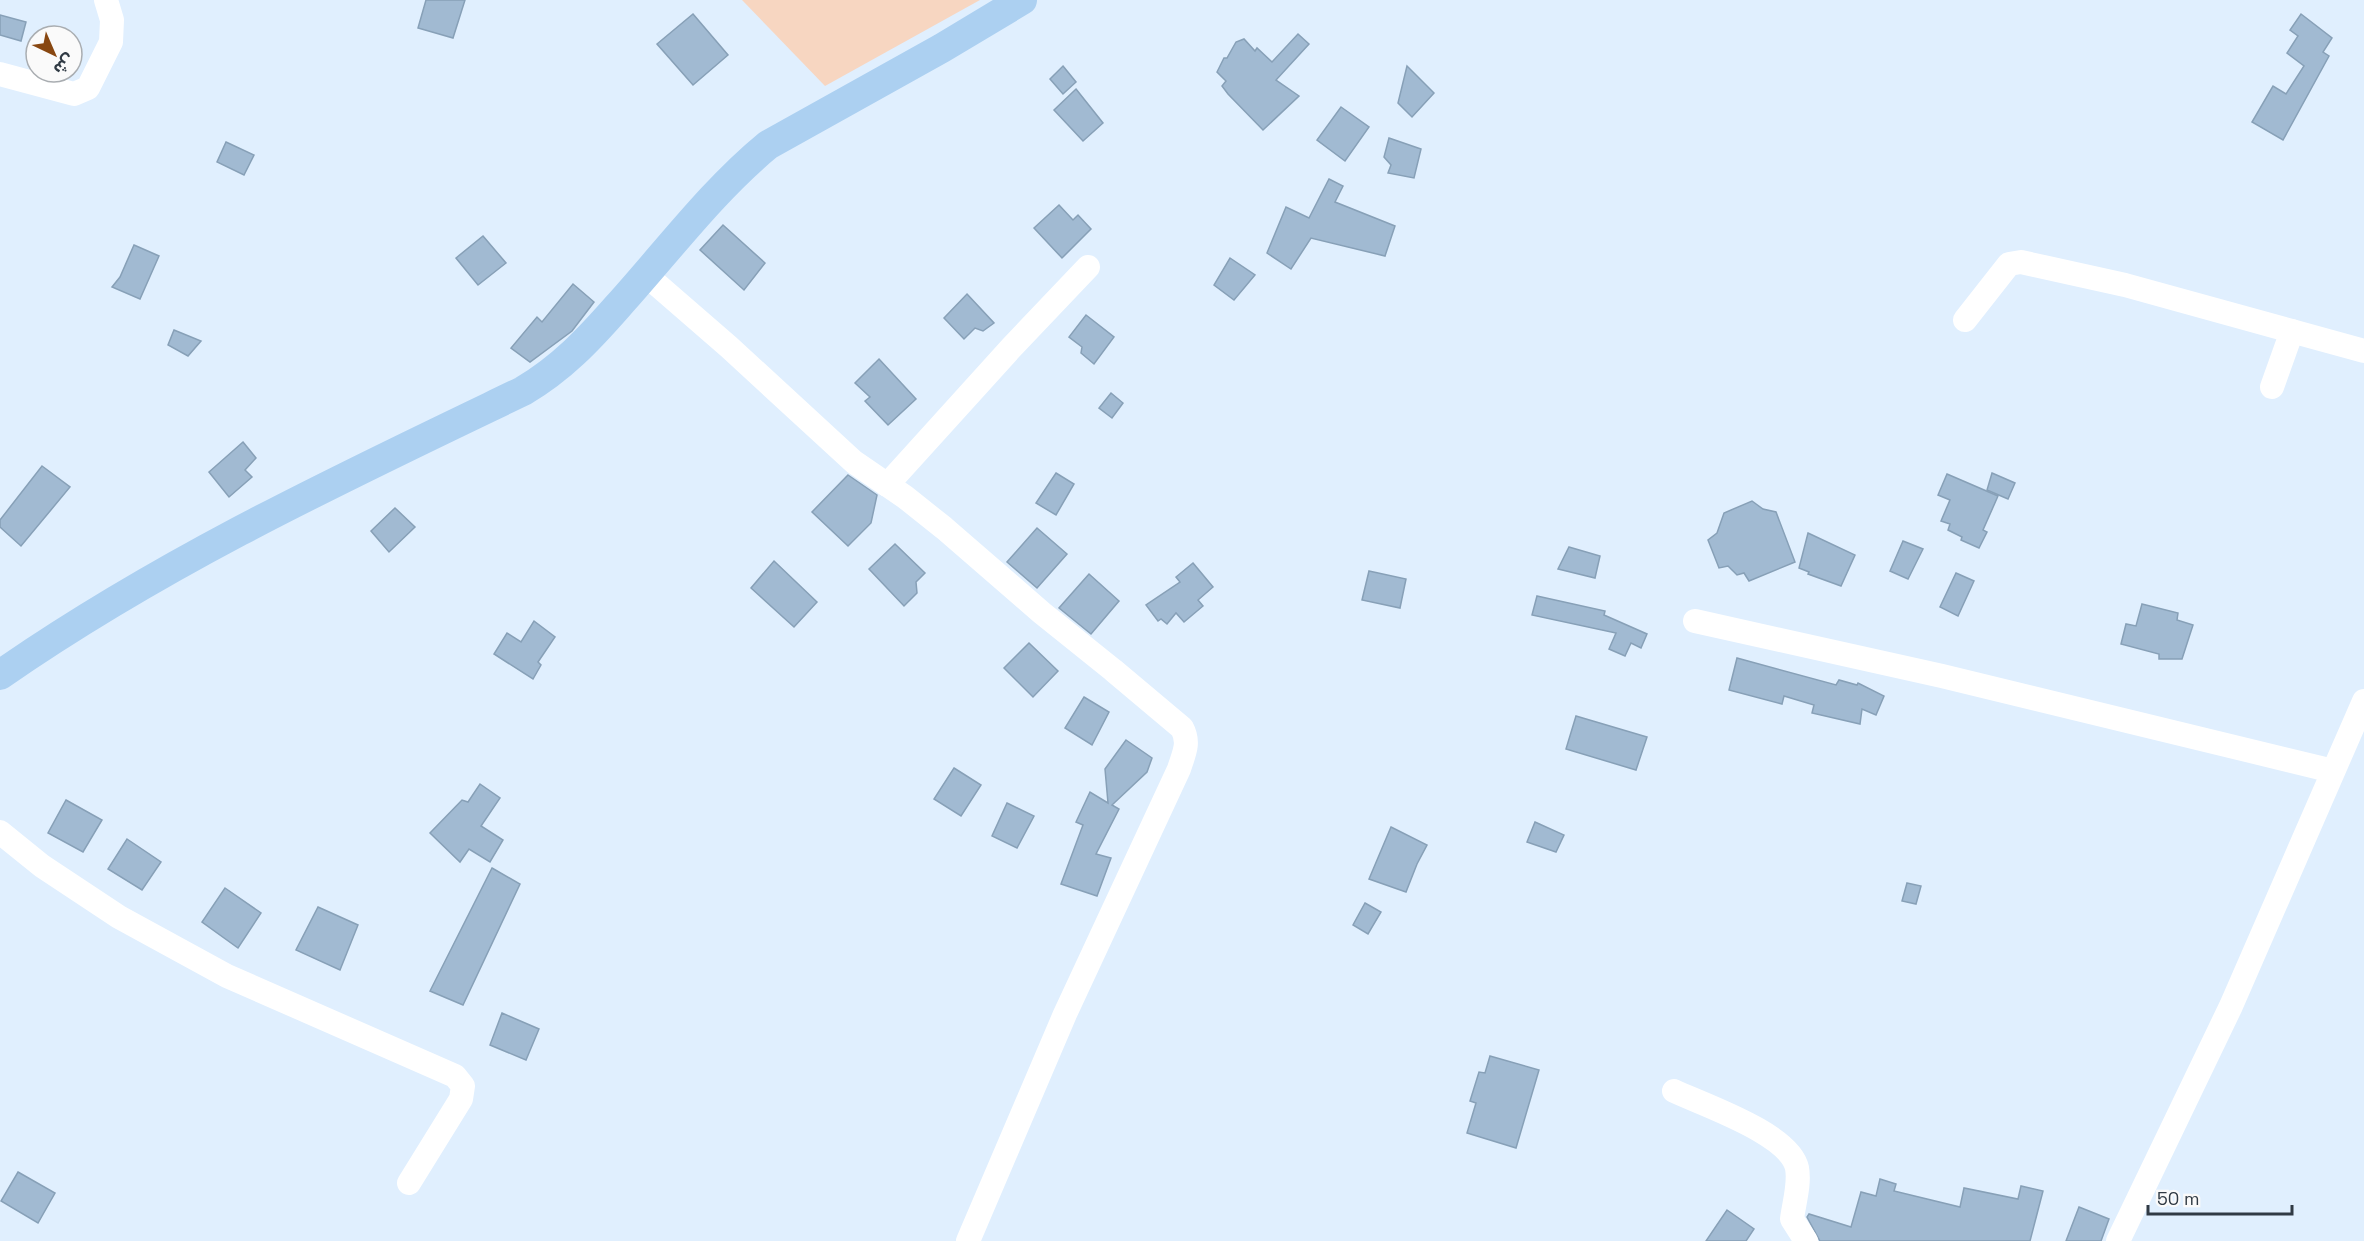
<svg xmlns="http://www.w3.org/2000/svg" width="2364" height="1241" viewBox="0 0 2364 1241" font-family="'Space Grotesk','Noto Sans Arabic',sans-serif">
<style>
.green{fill:#f7d6c1}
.building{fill:#a1bad2;stroke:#87a0b7;stroke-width:1.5}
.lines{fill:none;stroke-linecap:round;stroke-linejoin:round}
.minor{stroke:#fff;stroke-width:24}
.major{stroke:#acd0f1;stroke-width:30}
</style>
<rect width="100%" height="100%" fill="#e0effe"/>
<!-- green -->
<path class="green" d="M 742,0 L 980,0 L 825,86 Z"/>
<!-- building -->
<g class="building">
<path d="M 426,0 L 465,0 L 453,38 L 418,28 Z"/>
<path d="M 693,14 L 728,55 L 693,85 L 657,44 Z"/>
<path d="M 2301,14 L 2332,38 L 2323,52 L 2329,56 L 2283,140 L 2252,122 L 2273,86 L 2286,94 L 2304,66 L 2287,53 L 2298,36 L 2290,30 Z"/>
<path d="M 0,15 L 26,22 L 21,41 L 0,35 Z"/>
<path d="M 1298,34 L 1309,44 L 1276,80 L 1299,96 L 1263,130 L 1228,94 L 1222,86 L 1226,81 L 1217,72 L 1224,58 L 1227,58 L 1236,42 L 1244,39 L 1255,51 L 1257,48 L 1272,62 Z"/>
<path d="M 1063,66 L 1076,82 L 1063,94 L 1050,79 Z"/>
<path d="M 1407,66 L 1434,93 L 1412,117 L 1398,103 Z"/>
<path d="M 1076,89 L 1103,123 L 1083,141 L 1054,110 Z"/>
<path d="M 1341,107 L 1369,127 L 1345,161 L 1317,140 Z"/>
<path d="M 1389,138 L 1421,149 L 1414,178 L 1388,173 L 1391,165 L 1384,157 Z"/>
<path d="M 226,142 L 254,155 L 244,175 L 217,162 Z"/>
<path d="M 1329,179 L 1343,186 L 1335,202 L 1395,226 L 1385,256 L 1311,238 L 1291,269 L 1267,253 L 1286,207 L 1309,218 Z"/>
<path d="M 1059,205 L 1073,220 L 1078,215 L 1091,229 L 1062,258 L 1034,228 Z"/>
<path d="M 723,225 L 765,263 L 744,290 L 700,250 Z"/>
<path d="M 483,236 L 506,263 L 478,285 L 456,258 Z"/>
<path d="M 134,245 L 159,256 L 140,299 L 112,287 L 120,277 Z"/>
<path d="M 1230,258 L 1255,275 L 1234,300 L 1214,285 Z"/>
<path d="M 573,284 L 594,302 L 572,331 L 530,362 L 511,348 L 537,317 L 542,322 Z"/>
<path d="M 967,294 L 994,323 L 983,331 L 975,328 L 964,339 L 944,318 Z"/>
<path d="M 1086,315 L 1114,337 L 1094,364 L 1081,353 L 1082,347 L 1069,337 Z"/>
<path d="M 174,330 L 201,341 L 188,356 L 168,345 Z"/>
<path d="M 879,359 L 916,399 L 888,425 L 865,401 L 870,397 L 855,383 Z"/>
<path d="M 1111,393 L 1123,403 L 1112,418 L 1099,408 Z"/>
<path d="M 243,442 L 256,458 L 245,470 L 252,477 L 229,497 L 209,472 Z"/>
<path d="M 42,466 L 70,487 L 21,546 L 0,527 L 0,520 Z"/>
<path d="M 1056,473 L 1074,484 L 1056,515 L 1036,503 Z"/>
<path d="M 1992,473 L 2015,483 L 2008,499 L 1987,490 Z"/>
<path d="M 1947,474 L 1998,496 L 1983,530 L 1987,532 L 1979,548 L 1961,540 L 1962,537 L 1948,530 L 1950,524 L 1941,521 L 1950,500 L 1938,495 Z"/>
<path d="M 848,475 L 877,495 L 871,523 L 848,546 L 812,512 Z"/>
<path d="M 1752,501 L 1763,509 L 1776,512 L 1795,562 L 1749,581 L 1744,573 L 1737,575 L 1728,566 L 1719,568 L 1708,540 L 1717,533 L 1724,513 Z"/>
<path d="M 395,508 L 415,527 L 389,552 L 371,531 Z"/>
<path d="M 1037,528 L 1067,554 L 1037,588 L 1007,562 Z"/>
<path d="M 1808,533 L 1855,555 L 1841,586 L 1808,574 L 1809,572 L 1799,568 Z"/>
<path d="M 1903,541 L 1923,549 L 1908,579 L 1890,571 Z"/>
<path d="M 895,544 L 925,573 L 916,582 L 917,593 L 904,606 L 869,569 Z"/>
<path d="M 1569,547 L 1600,556 L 1595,578 L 1558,569 Z"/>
<path d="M 774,561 L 817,602 L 794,627 L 751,588 Z"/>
<path d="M 1193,563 L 1213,587 L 1198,600 L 1203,606 L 1184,622 L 1176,613 L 1167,624 L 1161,619 L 1158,621 L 1146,605 L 1180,582 L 1176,577 Z"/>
<path d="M 1369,571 L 1406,579 L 1400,608 L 1362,600 Z"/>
<path d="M 1956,573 L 1974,581 L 1958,616 L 1940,607 Z"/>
<path d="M 1089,574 L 1119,601 L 1091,634 L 1059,608 Z"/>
<path d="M 1537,596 L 1605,611 L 1604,615 L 1647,634 L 1641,648 L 1631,643 L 1625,656 L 1609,649 L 1616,633 L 1532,615 Z"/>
<path d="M 2142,604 L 2178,613 L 2177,620 L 2193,625 L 2182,659 L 2159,659 L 2159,654 L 2121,644 L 2126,624 L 2136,626 Z"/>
<path d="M 534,621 L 555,637 L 538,662 L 541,665 L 533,679 L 494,654 L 507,633 L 521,642 Z"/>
<path d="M 1029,643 L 1058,671 L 1033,697 L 1004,668 Z"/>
<path d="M 1737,658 L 1836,685 L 1839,680 L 1857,685 L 1858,683 L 1884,696 L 1876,715 L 1862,709 L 1860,724 L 1812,713 L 1814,705 L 1784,696 L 1782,704 L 1729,690 Z"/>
<path d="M 1084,697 L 1109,712 L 1092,745 L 1065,728 Z"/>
<path d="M 1576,716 L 1647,737 L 1636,770 L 1566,749 Z"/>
<path d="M 1126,740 L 1152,758 L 1147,772 L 1112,805 L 1119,809 L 1096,854 L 1111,858 L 1097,896 L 1061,884 L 1083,825 L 1076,822 L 1090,792 L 1108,803 L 1105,769 Z"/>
<path d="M 954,768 L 981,785 L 961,816 L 934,799 Z"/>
<path d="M 480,784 L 500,798 L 481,826 L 503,840 L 490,862 L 469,849 L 460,862 L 430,833 L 462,800 L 468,802 Z"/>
<path d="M 66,800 L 102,820 L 83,852 L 48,833 Z"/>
<path d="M 1007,803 L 1034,816 L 1017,848 L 992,836 Z"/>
<path d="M 1535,822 L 1564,835 L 1556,852 L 1527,842 Z"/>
<path d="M 1391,827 L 1427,845 L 1417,864 L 1406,892 L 1369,879 Z"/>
<path d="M 127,839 L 161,862 L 142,890 L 108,869 Z"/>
<path d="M 492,868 L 520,884 L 463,1005 L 430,991 Z"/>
<path d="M 1907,883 L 1921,886 L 1916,904 L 1902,901 Z"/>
<path d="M 225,888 L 261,913 L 238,948 L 202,922 Z"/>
<path d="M 1365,903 L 1381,912 L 1368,934 L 1353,925 Z"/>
<path d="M 318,907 L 358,925 L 340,970 L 296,950 Z"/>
<path d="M 502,1013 L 539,1029 L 526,1060 L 490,1045 Z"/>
<path d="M 1490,1056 L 1539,1070 L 1516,1148 L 1467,1133 L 1476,1103 L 1470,1101 L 1479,1072 L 1485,1073 Z"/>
<path d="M 18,1172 L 55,1193 L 38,1223 L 1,1201 Z"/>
<path d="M 1880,1179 L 1896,1184 L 1894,1191 L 1960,1207 L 1964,1188 L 2018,1199 L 2021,1186 L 2043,1191 L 2030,1241 L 1820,1241 L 1807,1217 L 1809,1214 L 1851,1227 L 1861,1192 L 1876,1196 Z"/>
<path d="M 2079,1207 L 2109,1219 L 2101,1241 L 2066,1241 Z"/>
<path d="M 1727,1210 L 1754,1229 L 1746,1241 L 1706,1241 Z"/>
</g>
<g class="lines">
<!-- minor -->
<g class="minor">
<path d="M 0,74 L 74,94 L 88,88 L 111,42 L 112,20 L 106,0"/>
<path d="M 646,275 L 729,347 L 854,462 L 905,497 L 944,528 L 1042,613 L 1113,670 L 1182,728 C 1190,743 1184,753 1179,769 L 1065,1014 L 968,1241"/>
<path d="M 1965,320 L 2009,264 L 2021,262 L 2125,285 L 2364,351"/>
<path d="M 2272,387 L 2292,331"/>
<path d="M 887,485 L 1011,348 L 1088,267"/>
<path d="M 1695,621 L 1942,676 L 2333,771"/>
<path d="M 0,832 L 42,866 L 119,917 L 227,976 L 455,1076 L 463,1086 L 461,1099 L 409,1183"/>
<path d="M 1674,1091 C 1704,1105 1790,1134 1797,1168 C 1800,1184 1794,1203 1792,1219 L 1806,1241"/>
<path d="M 2118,1241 L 2231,1006 L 2364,701"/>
</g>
<!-- major -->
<path class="major" d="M 0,675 C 164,561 344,477 523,391 C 562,368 589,339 618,306 C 666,253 713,190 768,145 L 942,48 L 1022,0"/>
</g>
<!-- north arrow -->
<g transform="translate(54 54) rotate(136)"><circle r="28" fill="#fafafa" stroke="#a9adb1" stroke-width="1.5"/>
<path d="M0-4.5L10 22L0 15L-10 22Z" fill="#884711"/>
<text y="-9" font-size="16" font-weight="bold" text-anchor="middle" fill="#303a44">ش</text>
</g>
<!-- scale -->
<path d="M2148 1205v9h144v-9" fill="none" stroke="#303a44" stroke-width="3"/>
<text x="2157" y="1205" font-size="18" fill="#303a44" stroke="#fafafa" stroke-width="4.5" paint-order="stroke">50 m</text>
</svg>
